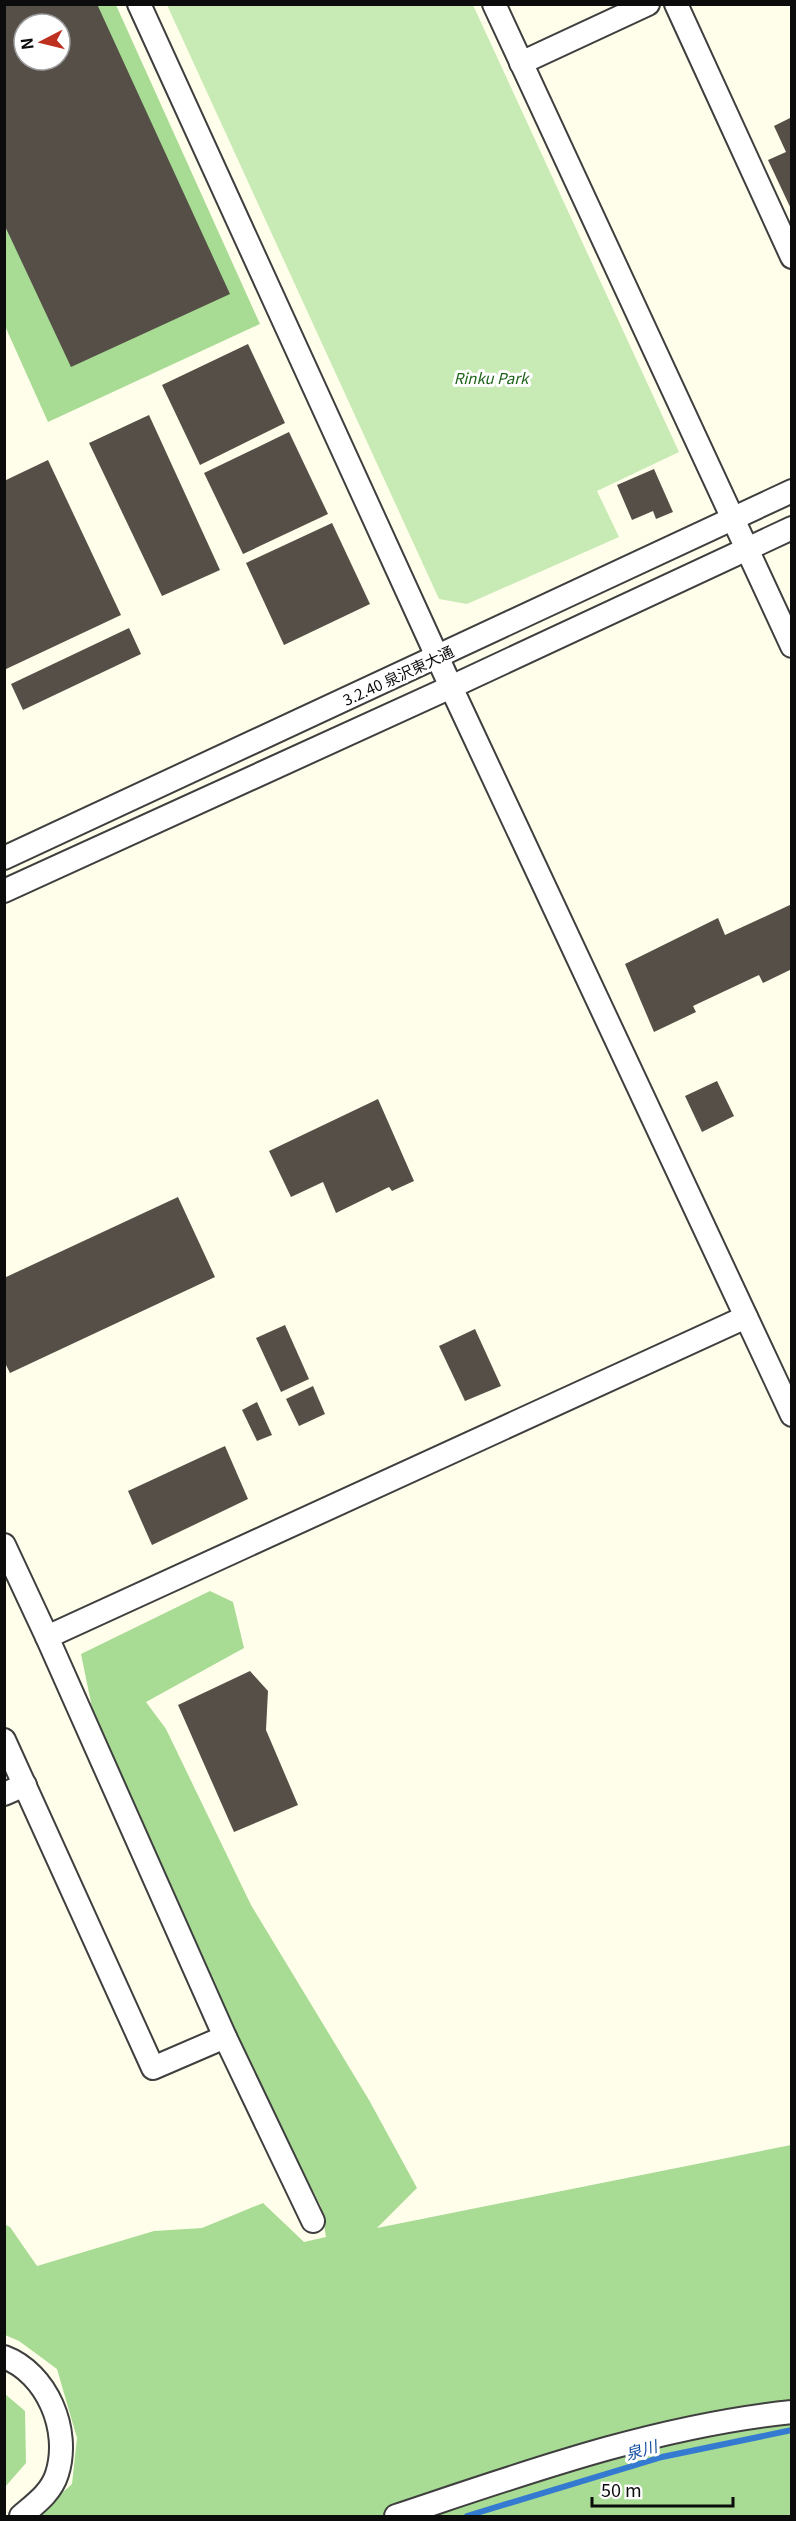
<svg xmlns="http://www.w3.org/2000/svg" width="796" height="2521" viewBox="0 0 796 2521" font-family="Georgia,'Noto Sans JP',serif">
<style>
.green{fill:#c8eab4}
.forest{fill:#a8db93;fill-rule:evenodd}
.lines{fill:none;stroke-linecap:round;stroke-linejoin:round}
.stream{stroke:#337ad0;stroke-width:6}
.building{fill:#554f48;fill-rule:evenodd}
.minor-casing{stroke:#3f3f3f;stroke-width:26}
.minor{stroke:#fff;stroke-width:22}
.labels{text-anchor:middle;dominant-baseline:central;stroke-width:6;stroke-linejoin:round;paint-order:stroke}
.park-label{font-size:15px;font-style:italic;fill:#1f641b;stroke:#fff}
.street-label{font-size:15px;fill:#0c0c0c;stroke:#fff}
.water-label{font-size:16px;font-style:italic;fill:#134d9f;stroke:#fff}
</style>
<rect width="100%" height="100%" fill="#fffeea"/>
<!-- green -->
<path class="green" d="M 167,5 L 473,5 L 679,452 L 597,491 L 619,537 L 467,604 L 439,599 Z"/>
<!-- forest -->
<g class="forest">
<path d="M 4,5 L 116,5 L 260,324 L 48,422 L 5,326 ZM 24,24 L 60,24 L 60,60 L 24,60 Z"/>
<path d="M 210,1591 L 233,1602 L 244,1648 L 146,1702 L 166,1729 L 251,1905 L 369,2100 L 417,2188 L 377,2228 L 791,2145 L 791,2516 L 36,2516 L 72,2484 L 77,2438 L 57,2369 L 19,2341 L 5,2335 L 4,2224 L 10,2227 L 37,2266 L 154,2231 L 202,2228 L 263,2203 L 304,2242 L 326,2237 L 321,2207 L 255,2077 L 95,1722 L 81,1654 Z"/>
<path d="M 5,2394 L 25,2411 L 26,2463 L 5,2487 Z"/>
</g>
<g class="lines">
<!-- stream -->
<path class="stream" d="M 467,2516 L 662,2457 L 792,2430"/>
</g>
<!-- building -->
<g class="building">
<path d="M 4,4 L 97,4 L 230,294 L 71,367 L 4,224 ZM 24,24 L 60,24 L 60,60 L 24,60 Z"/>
<path d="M 792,117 L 792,211 L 768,160 L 786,152 L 774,126 Z"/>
<path d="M 248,344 L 285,423 L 200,465 L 162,385 Z"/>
<path d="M 149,415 L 220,570 L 162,596 L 89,443 Z"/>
<path d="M 289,432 L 328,514 L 243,554 L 204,473 Z"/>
<path d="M 48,460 L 121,615 L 4,670 L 4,481 Z"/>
<path d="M 654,469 L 673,512 L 656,519 L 653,511 L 632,520 L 617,485 Z"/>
<path d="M 332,523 L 370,604 L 284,645 L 246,563 Z"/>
<path d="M 129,628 L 141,654 L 23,710 L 11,684 Z"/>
<path d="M 792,904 L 792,969 L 763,983 L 759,975 L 693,1006 L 696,1012 L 654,1032 L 625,964 L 718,918 L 725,935 Z"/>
<path d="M 717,1081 L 734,1116 L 702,1132 L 685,1096 Z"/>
<path d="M 378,1099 L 414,1181 L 392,1191 L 389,1187 L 336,1213 L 323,1182 L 291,1197 L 269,1151 Z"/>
<path d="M 178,1197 L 215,1277 L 10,1373 L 4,1361 L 4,1278 Z"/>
<path d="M 285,1325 L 309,1379 L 281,1392 L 256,1338 Z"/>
<path d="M 475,1329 L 501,1386 L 465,1401 L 439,1346 Z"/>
<path d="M 313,1386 L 325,1414 L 299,1426 L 286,1399 Z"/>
<path d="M 257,1402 L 272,1435 L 257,1441 L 242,1410 Z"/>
<path d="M 225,1446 L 248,1499 L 152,1545 L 128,1491 Z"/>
<path d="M 250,1671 L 268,1691 L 266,1730 L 298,1805 L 234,1832 L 178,1705 Z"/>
</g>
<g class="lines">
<!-- minor casing -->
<g class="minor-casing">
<g id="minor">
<path d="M 139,4 L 451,687 L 792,1415"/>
<path d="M 494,4 L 792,646"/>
<path d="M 676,4 L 792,257"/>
<path d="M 521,63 L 648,4"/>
<path d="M 4,858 L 792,491"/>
<path d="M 4,891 L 451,687 L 792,528"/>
<path d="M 4,1545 L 47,1637 L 746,1317"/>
<path d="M 47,1637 L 225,2037 L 313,2221"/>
<path d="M 4,1740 L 153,2068 L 225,2037"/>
<path d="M 4,1794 L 25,1785"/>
<path d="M 4,2357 C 47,2373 71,2430 57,2474 C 51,2493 35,2504 21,2516"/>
<path d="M 396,2516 C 525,2473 655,2426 792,2412"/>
</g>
</g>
<!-- minor -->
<use href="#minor" class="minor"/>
</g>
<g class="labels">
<!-- park labels -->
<g class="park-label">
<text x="491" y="377">Rinku Park</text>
</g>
<!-- street labels -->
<g class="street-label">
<text transform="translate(398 675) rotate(-25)">3.2.40 泉沢東大通</text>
</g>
<!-- water labels -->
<g class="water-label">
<text transform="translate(641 2449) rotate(-16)">泉川</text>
</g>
</g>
<!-- border -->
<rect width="796" height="2521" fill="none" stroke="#0c0c0c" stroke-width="12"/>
<!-- north arrow -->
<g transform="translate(42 42) rotate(263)"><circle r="28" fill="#ffffff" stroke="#9e9e9e" stroke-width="1.5"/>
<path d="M0-4.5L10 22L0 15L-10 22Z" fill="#be3121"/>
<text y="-9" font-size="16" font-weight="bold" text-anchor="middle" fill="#0c0c0c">N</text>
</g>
<!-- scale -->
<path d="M592 2497v9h141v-9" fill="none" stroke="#0c0c0c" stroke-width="3"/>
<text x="601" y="2497" font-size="18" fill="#0c0c0c" stroke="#ffffff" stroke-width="4.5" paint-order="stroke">50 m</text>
</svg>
